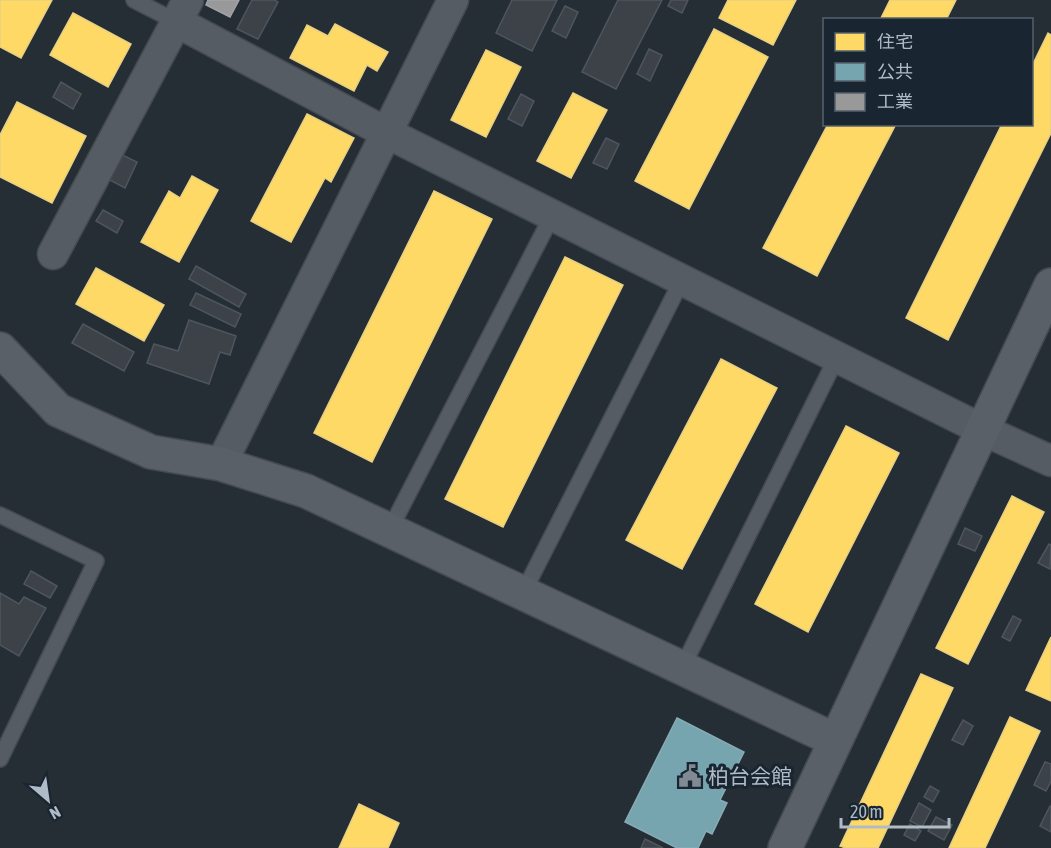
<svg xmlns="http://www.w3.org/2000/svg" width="1051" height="848" viewBox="0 0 1051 848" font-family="'Asap Condensed','Noto Sans JP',sans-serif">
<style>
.homes{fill:#ffd966;stroke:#e7d083;stroke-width:1.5}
.public{fill:#76a5af;stroke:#87acb6;stroke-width:1.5}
.industry{fill:#999;stroke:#a0a3a7;stroke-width:1.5}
.building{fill:#3c4248;stroke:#4e565d;stroke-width:1.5}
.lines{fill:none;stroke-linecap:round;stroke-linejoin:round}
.lane-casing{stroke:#444a50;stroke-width:18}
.street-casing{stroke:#444a50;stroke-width:33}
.secondary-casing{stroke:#444a50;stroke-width:36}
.lane{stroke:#565c63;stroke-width:15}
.street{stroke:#565c63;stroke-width:30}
.secondary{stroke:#5a6068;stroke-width:33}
.labels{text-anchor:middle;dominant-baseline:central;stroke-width:6;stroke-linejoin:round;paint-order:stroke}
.poi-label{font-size:21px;fill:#afbbc7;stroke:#192530;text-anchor:start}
</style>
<rect width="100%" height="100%" fill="#262e35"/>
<!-- homes -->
<g class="homes">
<path d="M 0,0 L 52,0 L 21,58 L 0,47 Z"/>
<path d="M 728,0 L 796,0 L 773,45 L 719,18 Z"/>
<path d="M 890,0 L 956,0 L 946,20 L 880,20 Z"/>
<path d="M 73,13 L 131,44 L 108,87 L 50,55 Z"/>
<path d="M 335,24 L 388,52 L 377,71 L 367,65 L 354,91 L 290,58 L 307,25 L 328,36 Z"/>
<path d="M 714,29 L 768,57 L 689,209 L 635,181 Z"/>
<path d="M 1048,33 L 1051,35 L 1051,133 L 948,340 L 906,318 L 1002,124 L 1032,124 L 1032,66 Z"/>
<path d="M 486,50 L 521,67 L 486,137 L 451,120 Z"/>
<path d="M 573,93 L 607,110 L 571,178 L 537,161 Z"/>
<path d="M 17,102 L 86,136 L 52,203 L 0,177 L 0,135 Z"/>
<path d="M 307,114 L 354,138 L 331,182 L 325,178 L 291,242 L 251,221 Z"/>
<path d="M 828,124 L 896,124 L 817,276 L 763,248 Z"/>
<path d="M 192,176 L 218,190 L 179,262 L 141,242 L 169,191 L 180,198 Z"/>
<path d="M 434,191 L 492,219 L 372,462 L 314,433 Z"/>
<path d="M 565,257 L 623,285 L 503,527 L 445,499 Z"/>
<path d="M 96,268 L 164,305 L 144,341 L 76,304 Z"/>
<path d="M 721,359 L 777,388 L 682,569 L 626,540 Z"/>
<path d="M 846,426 L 899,453 L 808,632 L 755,604 Z"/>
<path d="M 1012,496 L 1044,512 L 968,664 L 936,648 Z"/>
<path d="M 1051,637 L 1051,701 L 1026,690 Z"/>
<path d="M 921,674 L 953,688 L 878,848 L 846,848 L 840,846 Z"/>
<path d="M 1010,717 L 1040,731 L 985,848 L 949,848 Z"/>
<path d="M 359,804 L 399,823 L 388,848 L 339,848 Z"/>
</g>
<!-- public -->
<path class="public" d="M 677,718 L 744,752 L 720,800 L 727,803 L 712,834 L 706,831 L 698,848 L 677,848 L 625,822 Z"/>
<!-- industry -->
<path class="industry" d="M 208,0 L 239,0 L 230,17 L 206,5 Z"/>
<!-- building -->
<g class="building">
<path d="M 252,0 L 274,0 L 278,2 L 258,39 L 237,29 Z"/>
<path d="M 512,0 L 557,0 L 532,51 L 496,33 Z"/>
<path d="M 618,0 L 662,0 L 616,89 L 582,72 Z"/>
<path d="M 671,0 L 688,0 L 682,13 L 668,6 Z"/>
<path d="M 565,6 L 578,12 L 566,38 L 552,31 Z"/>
<path d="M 649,49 L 662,55 L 650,81 L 637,74 Z"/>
<path d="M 61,82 L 81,94 L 73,109 L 53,97 Z"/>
<path d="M 521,94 L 534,101 L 522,126 L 508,119 Z"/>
<path d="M 606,138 L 619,144 L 607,169 L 593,163 Z"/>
<path d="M 118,153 L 137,162 L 125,188 L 106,178 Z"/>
<path d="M 103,210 L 123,221 L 117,233 L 96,221 Z"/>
<path d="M 196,266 L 246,294 L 239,307 L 189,279 Z"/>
<path d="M 196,293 L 241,314 L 235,327 L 190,305 Z"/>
<path d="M 189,320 L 236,336 L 230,355 L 220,352 L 209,384 L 147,363 L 154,344 L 178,351 Z"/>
<path d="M 83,324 L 134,352 L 124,371 L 72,343 Z"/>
<path d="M 965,528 L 982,536 L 975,551 L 958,544 Z"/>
<path d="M 1049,544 L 1051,545 L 1050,569 L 1038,563 Z"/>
<path d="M 31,571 L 57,586 L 50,598 L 24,584 Z"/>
<path d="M 0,593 L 19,604 L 24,597 L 46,608 L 19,656 L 0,645 Z"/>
<path d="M 1013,616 L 1021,620 L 1010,641 L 1002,637 Z"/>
<path d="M 963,720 L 973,726 L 963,745 L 952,740 Z"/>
<path d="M 1045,762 L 1051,764 L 1051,781 L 1046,791 L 1034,785 Z"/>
<path d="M 930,786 L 939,791 L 933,802 L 924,797 Z"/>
<path d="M 919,803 L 931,810 L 922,827 L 910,821 Z"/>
<path d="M 1050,806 L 1051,806 L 1051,832 L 1040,826 Z"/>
<path d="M 936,817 L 952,825 L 944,840 L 928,831 Z"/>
<path d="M 910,824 L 921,831 L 915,841 L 904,835 Z"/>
<path d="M 645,839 L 663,848 L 641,848 Z"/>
</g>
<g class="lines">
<!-- lane casing -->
<g class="lane-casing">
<g id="lane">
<path d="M 134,0 L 177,22"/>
<path d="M 0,515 L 96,561 L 0,759"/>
<path d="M 389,531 L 552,216"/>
<path d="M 523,593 L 682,280"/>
<path d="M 682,668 L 837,357"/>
</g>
</g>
<!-- street casing -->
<g class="street-casing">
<g id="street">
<path d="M 177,22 L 387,133 L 983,430 L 1051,461"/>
<path d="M 53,254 L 188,0"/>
<path d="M 221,464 L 453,0"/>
</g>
</g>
<!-- secondary casing -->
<g class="secondary-casing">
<g id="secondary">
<path d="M 0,349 L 58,410 L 151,452 L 221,464 L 306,491 L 835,740"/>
<path d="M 785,848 L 1051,285"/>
</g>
</g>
<!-- lane -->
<use href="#lane" class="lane"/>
<!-- street -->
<use href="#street" class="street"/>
<!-- secondary -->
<use href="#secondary" class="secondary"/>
</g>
<!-- icons -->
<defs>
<g id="civic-bare" transform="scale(1.8)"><path d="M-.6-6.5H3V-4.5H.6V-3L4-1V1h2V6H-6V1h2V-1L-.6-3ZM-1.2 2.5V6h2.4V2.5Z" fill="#7f8a94" stroke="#192530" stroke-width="2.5" paint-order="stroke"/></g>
</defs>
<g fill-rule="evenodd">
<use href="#civic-bare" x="690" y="776"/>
</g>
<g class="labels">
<!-- poi labels -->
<g class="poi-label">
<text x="708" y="776">柏台会館</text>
</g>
</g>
<!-- legend -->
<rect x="823" y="18" width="210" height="108" fill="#192530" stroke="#55616c" stroke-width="1.5"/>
<rect x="835" y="33" width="30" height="18" fill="#ffd966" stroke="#55616c" stroke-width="1.5"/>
<text x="877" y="48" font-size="18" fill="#afbbc7">住宅</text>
<rect x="835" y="63" width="30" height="18" fill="#76a5af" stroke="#55616c" stroke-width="1.5"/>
<text x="877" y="78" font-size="18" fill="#afbbc7">公共</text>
<rect x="835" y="93" width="30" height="18" fill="#999999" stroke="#55616c" stroke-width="1.5"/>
<text x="877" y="108" font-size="18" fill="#afbbc7">工業</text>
<!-- north arrow -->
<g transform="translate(48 800) rotate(151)" stroke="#192530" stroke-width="4.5" paint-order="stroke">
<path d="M0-4.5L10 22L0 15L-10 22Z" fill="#afbbc7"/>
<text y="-9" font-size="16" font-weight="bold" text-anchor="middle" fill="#afbbc7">N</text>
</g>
<!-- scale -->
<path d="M841 818v9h108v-9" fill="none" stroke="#afbbc7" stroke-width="3"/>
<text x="850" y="818" font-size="18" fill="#afbbc7" stroke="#192530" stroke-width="4.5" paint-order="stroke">20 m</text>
</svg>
